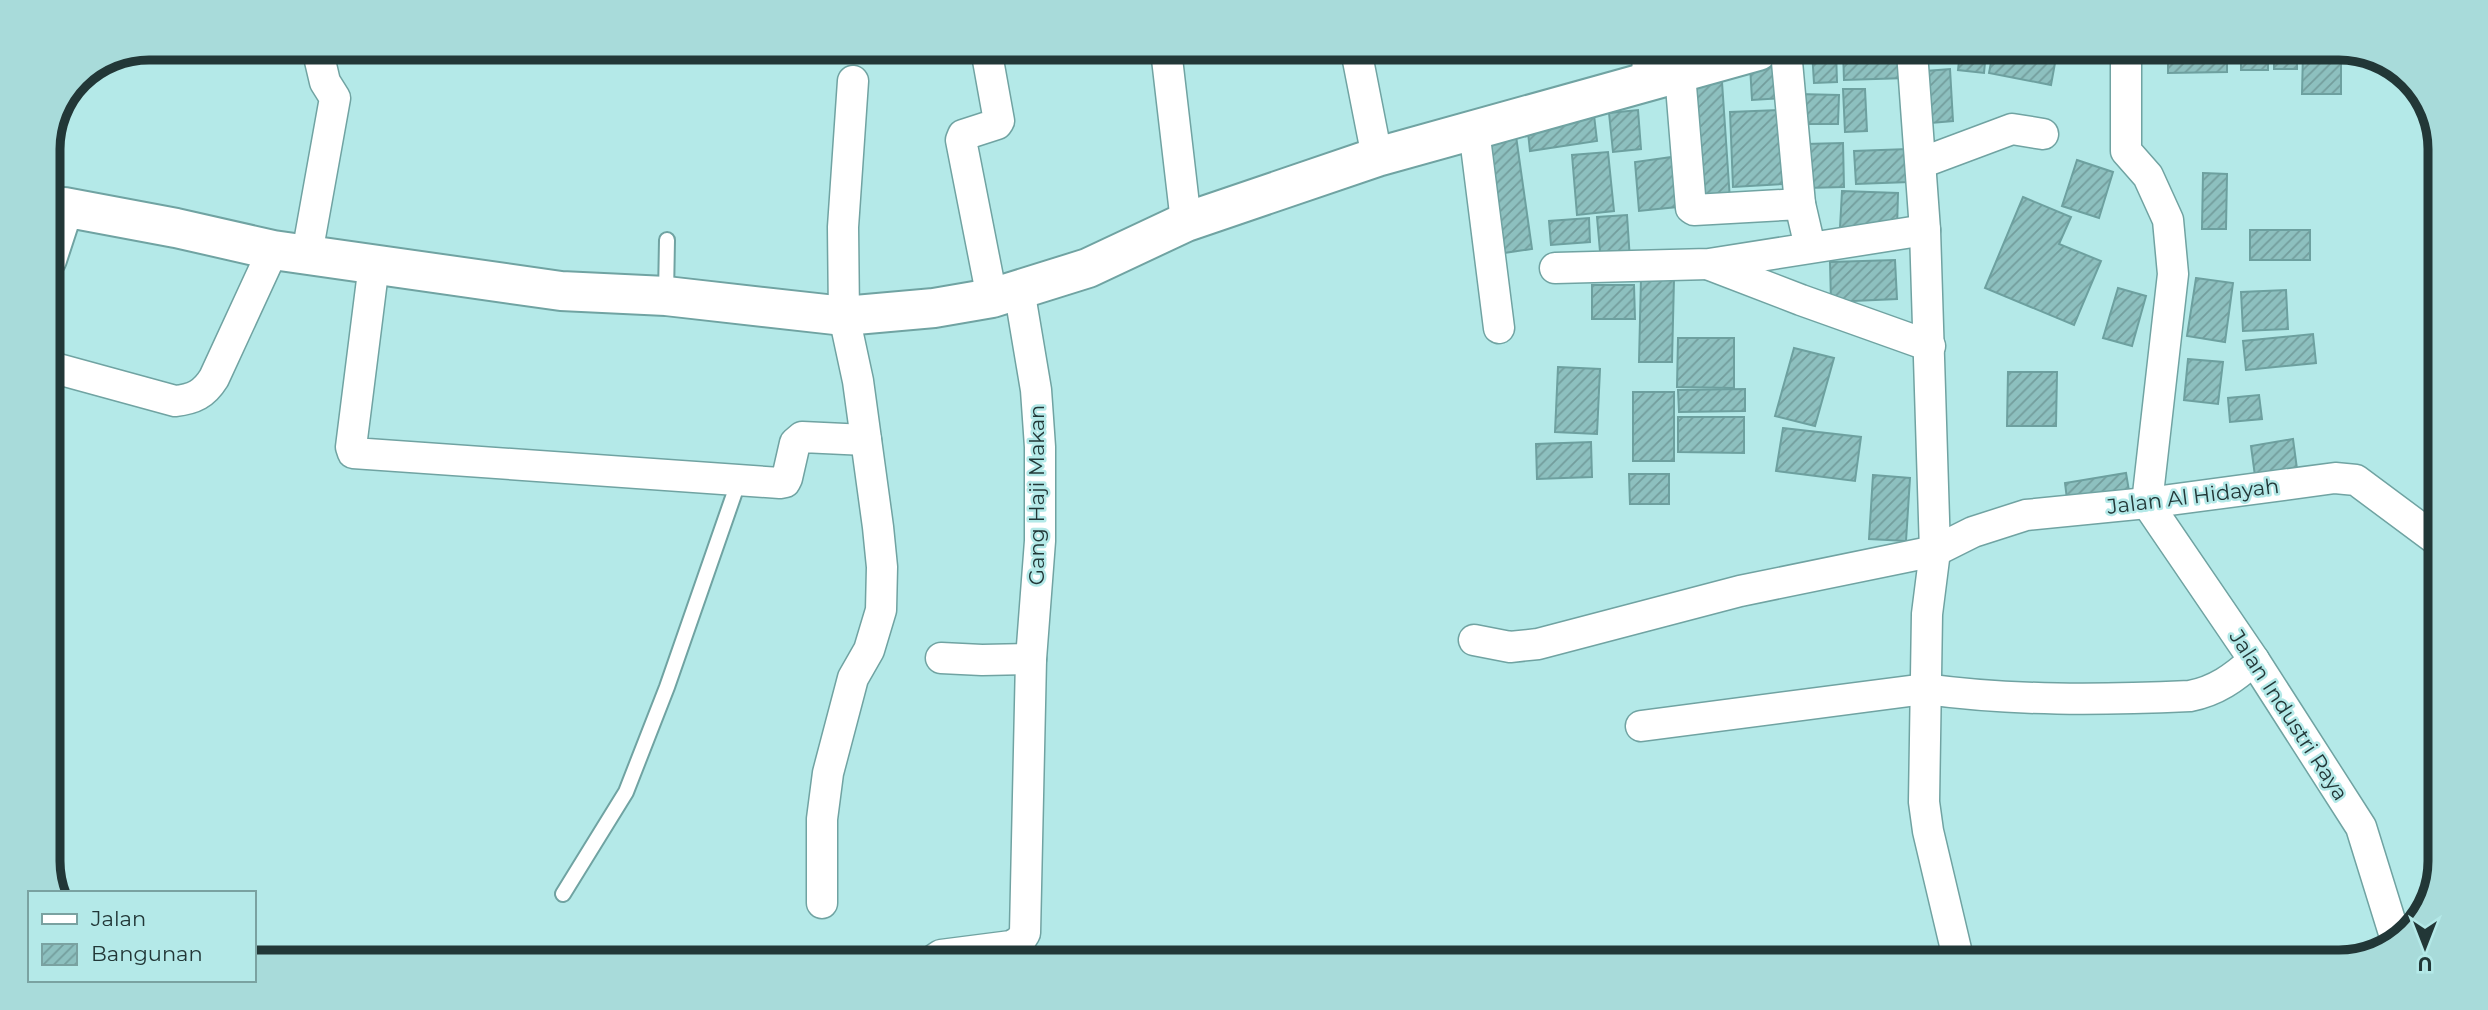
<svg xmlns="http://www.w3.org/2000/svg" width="2488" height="1010" viewBox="0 0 2488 1010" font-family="Montserrat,sans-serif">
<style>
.building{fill:url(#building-hatch);stroke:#6da09f;stroke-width:2}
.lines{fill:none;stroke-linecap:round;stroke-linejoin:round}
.lane-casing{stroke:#70a3a2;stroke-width:18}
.street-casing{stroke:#70a3a2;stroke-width:33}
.secondary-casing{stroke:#70a3a2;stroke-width:42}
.lane{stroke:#fff;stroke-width:14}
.street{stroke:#fff;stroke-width:30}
.secondary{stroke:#fff;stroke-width:38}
.labels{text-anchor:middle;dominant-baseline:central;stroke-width:5;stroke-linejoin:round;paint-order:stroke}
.street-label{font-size:21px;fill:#223737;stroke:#b4e9e8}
.rim{fill:none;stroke:#223737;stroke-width:9}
</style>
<defs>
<pattern id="building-hatch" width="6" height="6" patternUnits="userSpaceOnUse" patternTransform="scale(1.75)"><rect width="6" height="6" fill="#8dc0bf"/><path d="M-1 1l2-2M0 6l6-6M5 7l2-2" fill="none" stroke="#739d9c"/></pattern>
</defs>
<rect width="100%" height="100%" fill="#b4e9e8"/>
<!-- building -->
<g class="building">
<path d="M 1812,51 L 1836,51 L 1837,82 L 1814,83 Z"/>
<path d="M 1843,51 L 1907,52 L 1907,78 L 1844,80 Z"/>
<path d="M 1960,52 L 1986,52 L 1984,73 L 1958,70 Z"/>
<path d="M 1993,52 L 2057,52 L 2051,85 L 1989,73 Z"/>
<path d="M 2168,52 L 2227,52 L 2227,72 L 2168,73 Z"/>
<path d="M 2241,52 L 2268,53 L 2268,70 L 2241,70 Z"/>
<rect x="2274" y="53" width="23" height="16"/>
<path d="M 2303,53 L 2341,53 L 2341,94 L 2302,94 Z"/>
<path d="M 2348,53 L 2372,53 L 2378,57 L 2348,56 Z"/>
<path d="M 1781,63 L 1783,98 L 1752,100 L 1750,65 Z"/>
<path d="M 1950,69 L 1953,121 L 1931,123 L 1926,71 Z"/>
<path d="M 1722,82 L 1730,200 L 1694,203 L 1685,85 Z"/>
<path d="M 1843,89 L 1865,89 L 1867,131 L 1845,132 Z"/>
<path d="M 1798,94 L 1839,95 L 1838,124 L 1797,124 Z"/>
<path d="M 1638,110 L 1641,149 L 1613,152 L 1609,113 Z"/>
<path d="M 1780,110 L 1783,184 L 1733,187 L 1730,112 Z"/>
<path d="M 1594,115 L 1597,141 L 1530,151 L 1527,123 Z"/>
<path d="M 1515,129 L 1532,249 L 1497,254 L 1481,134 Z"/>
<path d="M 1843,143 L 1844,187 L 1806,188 L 1805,144 Z"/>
<path d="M 1908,149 L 1909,182 L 1856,184 L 1854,151 Z"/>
<path d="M 1608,152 L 1614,211 L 1577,215 L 1572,155 Z"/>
<path d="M 1672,157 L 1677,207 L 1639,211 L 1635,162 Z"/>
<path d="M 2077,160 L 2113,172 L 2099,218 L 2062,206 Z"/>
<path d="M 2203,173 L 2227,174 L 2226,229 L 2202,229 Z"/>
<path d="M 1842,191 L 1898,193 L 1897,230 L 1840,228 Z"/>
<path d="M 2023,197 L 2071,217 L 2059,244 L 2101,261 L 2074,325 L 1985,288 Z"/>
<path d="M 1627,215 L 1630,260 L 1601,263 L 1597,217 Z"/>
<path d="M 1589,218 L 1590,242 L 1551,245 L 1549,221 Z"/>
<rect x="2250" y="230" width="60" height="30"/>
<path d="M 1895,260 L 1897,299 L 1831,302 L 1830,262 Z"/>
<path d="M 1641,278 L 1674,279 L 1672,362 L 1639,362 Z"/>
<path d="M 2196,278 L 2233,283 L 2225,342 L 2187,336 Z"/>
<path d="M 1592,285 L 1634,285 L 1635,319 L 1592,319 Z"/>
<path d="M 2118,288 L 2146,296 L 2132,346 L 2103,338 Z"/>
<path d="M 2286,290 L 2288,329 L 2243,331 L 2241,292 Z"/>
<path d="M 2313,334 L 2316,363 L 2246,370 L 2243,341 Z"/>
<path d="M 1678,338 L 1734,338 L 1734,388 L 1677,387 Z"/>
<path d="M 1794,348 L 1834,358 L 1815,426 L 1775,416 Z"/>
<path d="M 2188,359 L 2223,362 L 2218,404 L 2184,400 Z"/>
<path d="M 1558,367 L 1600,369 L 1597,434 L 1555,432 Z"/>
<path d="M 2008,372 L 2057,372 L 2056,426 L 2007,426 Z"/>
<path d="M 1745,389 L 1745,411 L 1679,412 L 1678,390 Z"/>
<rect x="1633" y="392" width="41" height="69"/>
<path d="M 2259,395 L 2262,419 L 2230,422 L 2228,398 Z"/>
<path d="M 1678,417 L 1744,417 L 1744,453 L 1678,452 Z"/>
<path d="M 1783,428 L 1861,437 L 1855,481 L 1776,471 Z"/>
<path d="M 2293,439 L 2297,469 L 2255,476 L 2251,446 Z"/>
<path d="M 1591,442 L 1592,477 L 1537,479 L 1536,444 Z"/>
<path d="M 2126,473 L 2130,497 L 2068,507 L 2065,483 Z"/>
<path d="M 1629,474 L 1669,474 L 1669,504 L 1630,504 Z"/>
<path d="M 1873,475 L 1910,478 L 1906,541 L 1869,539 Z"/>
</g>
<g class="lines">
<!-- lane casing -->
<g class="lane-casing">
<g id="lane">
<path d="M 666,295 L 667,240"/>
<path d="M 563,894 L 626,792 L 667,687 L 739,480"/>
</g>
</g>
<!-- street casing -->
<g class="street-casing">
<g id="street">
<path d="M 986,49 L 999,121 L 997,124 L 963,135 L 961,140 L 992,298"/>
<path d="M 1166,50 L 1186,222"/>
<path d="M 1356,50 L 1377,157"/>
<path d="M 1786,51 L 1800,204"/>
<path d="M 1912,52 L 1925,230 L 1935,551 L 1927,614 L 1924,802 L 1928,831 L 1959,962"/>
<path d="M 2126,52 L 2126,151 L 2148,176 L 2168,220 L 2173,274 L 2147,503"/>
<path d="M 1680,74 L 1691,208 L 1694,210 L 1800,204 L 1810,247"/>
<path d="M 1647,83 L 1648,51"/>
<path d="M 1474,130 L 1499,328"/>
<path d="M 1921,163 L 2012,129 L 2043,134"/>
<path d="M 307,254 L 335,98 L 325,82 L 317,48"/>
<path d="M 374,264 L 351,447 L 353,453 L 780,483 L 785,482 L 787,478 L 795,443 L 802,437 L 866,440"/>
<path d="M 1710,265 L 1801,300 L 1930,346"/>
<path d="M 1555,268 L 1709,264 L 1925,230"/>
<path d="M 47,366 L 175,401 C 194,399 204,394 214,378 L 273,250"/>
<path d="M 2147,503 L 2254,660 L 2361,827 L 2397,943"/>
<path d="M 1474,640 L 1510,647 L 1538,644 L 1740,591 L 1935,551 L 1973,532 L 2026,515 L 2147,503 L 2335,478 L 2356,480 L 2438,541"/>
<path d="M 941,658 L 982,660 L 1031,659"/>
<path d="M 1641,726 L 1925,689 C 2012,701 2102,700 2190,696 C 2216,691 2234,678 2254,660"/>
<path d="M 822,903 L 822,819 L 828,773 L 853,678 L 869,650 L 881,610 L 882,567 L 878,527 L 858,381 L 844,316 L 843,227 L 853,81"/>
<path d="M 935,959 L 941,955 L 1011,946 L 1020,941 L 1025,933 L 1031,659 L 1040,541 L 1040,447 L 1036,390 L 1019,289"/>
</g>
</g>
<!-- secondary casing -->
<g class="secondary-casing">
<path id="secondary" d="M 47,259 L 64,207 L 176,228 L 273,250 L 561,291 L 666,296 L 844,316 L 934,308 L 992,298 L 1088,268 L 1186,222 L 1377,157 L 1758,51"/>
</g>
<!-- lane -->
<use href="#lane" class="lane"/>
<!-- street -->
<use href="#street" class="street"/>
<!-- secondary -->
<use href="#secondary" class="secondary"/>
</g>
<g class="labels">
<!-- street labels -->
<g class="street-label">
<text transform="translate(1036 495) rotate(-90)">Gang Haji Makan</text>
<text transform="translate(2193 496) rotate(-7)">Jalan Al Hidayah</text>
<text transform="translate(2289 715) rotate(57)">Jalan Industri Raya</text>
</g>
</g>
<!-- crop -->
<path d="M0 0H2488V1010H0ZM149 60H2339A89 89 0 0 1 2428 149V861A89 89 0 0 1 2339 950H149A89 89 0 0 1 60 861V149A89 89 0 0 1 149 60Z" fill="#a8dbda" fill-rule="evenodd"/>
<path class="rim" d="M149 60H2339A89 89 0 0 1 2428 149V861A89 89 0 0 1 2339 950H149A89 89 0 0 1 60 861V149A89 89 0 0 1 149 60Z"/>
<!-- legend -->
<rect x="28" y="891" width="228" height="91" fill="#b4e9e8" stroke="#7aa2a1" stroke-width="2"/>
<rect x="42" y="914" width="35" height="10" fill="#ffffff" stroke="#7aa2a1" stroke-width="2"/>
<text x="91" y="926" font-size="21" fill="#223737">Jalan</text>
<rect x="42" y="944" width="35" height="21" fill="url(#building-hatch)" stroke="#7aa2a1" stroke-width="2"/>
<text x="91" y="961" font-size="21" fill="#223737">Bangunan</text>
<!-- north arrow -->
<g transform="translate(2425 947) rotate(180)" stroke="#b4e9e8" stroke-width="5" paint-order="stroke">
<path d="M0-5L12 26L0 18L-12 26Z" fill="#223737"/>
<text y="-10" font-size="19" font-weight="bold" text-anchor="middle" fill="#223737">U</text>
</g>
</svg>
